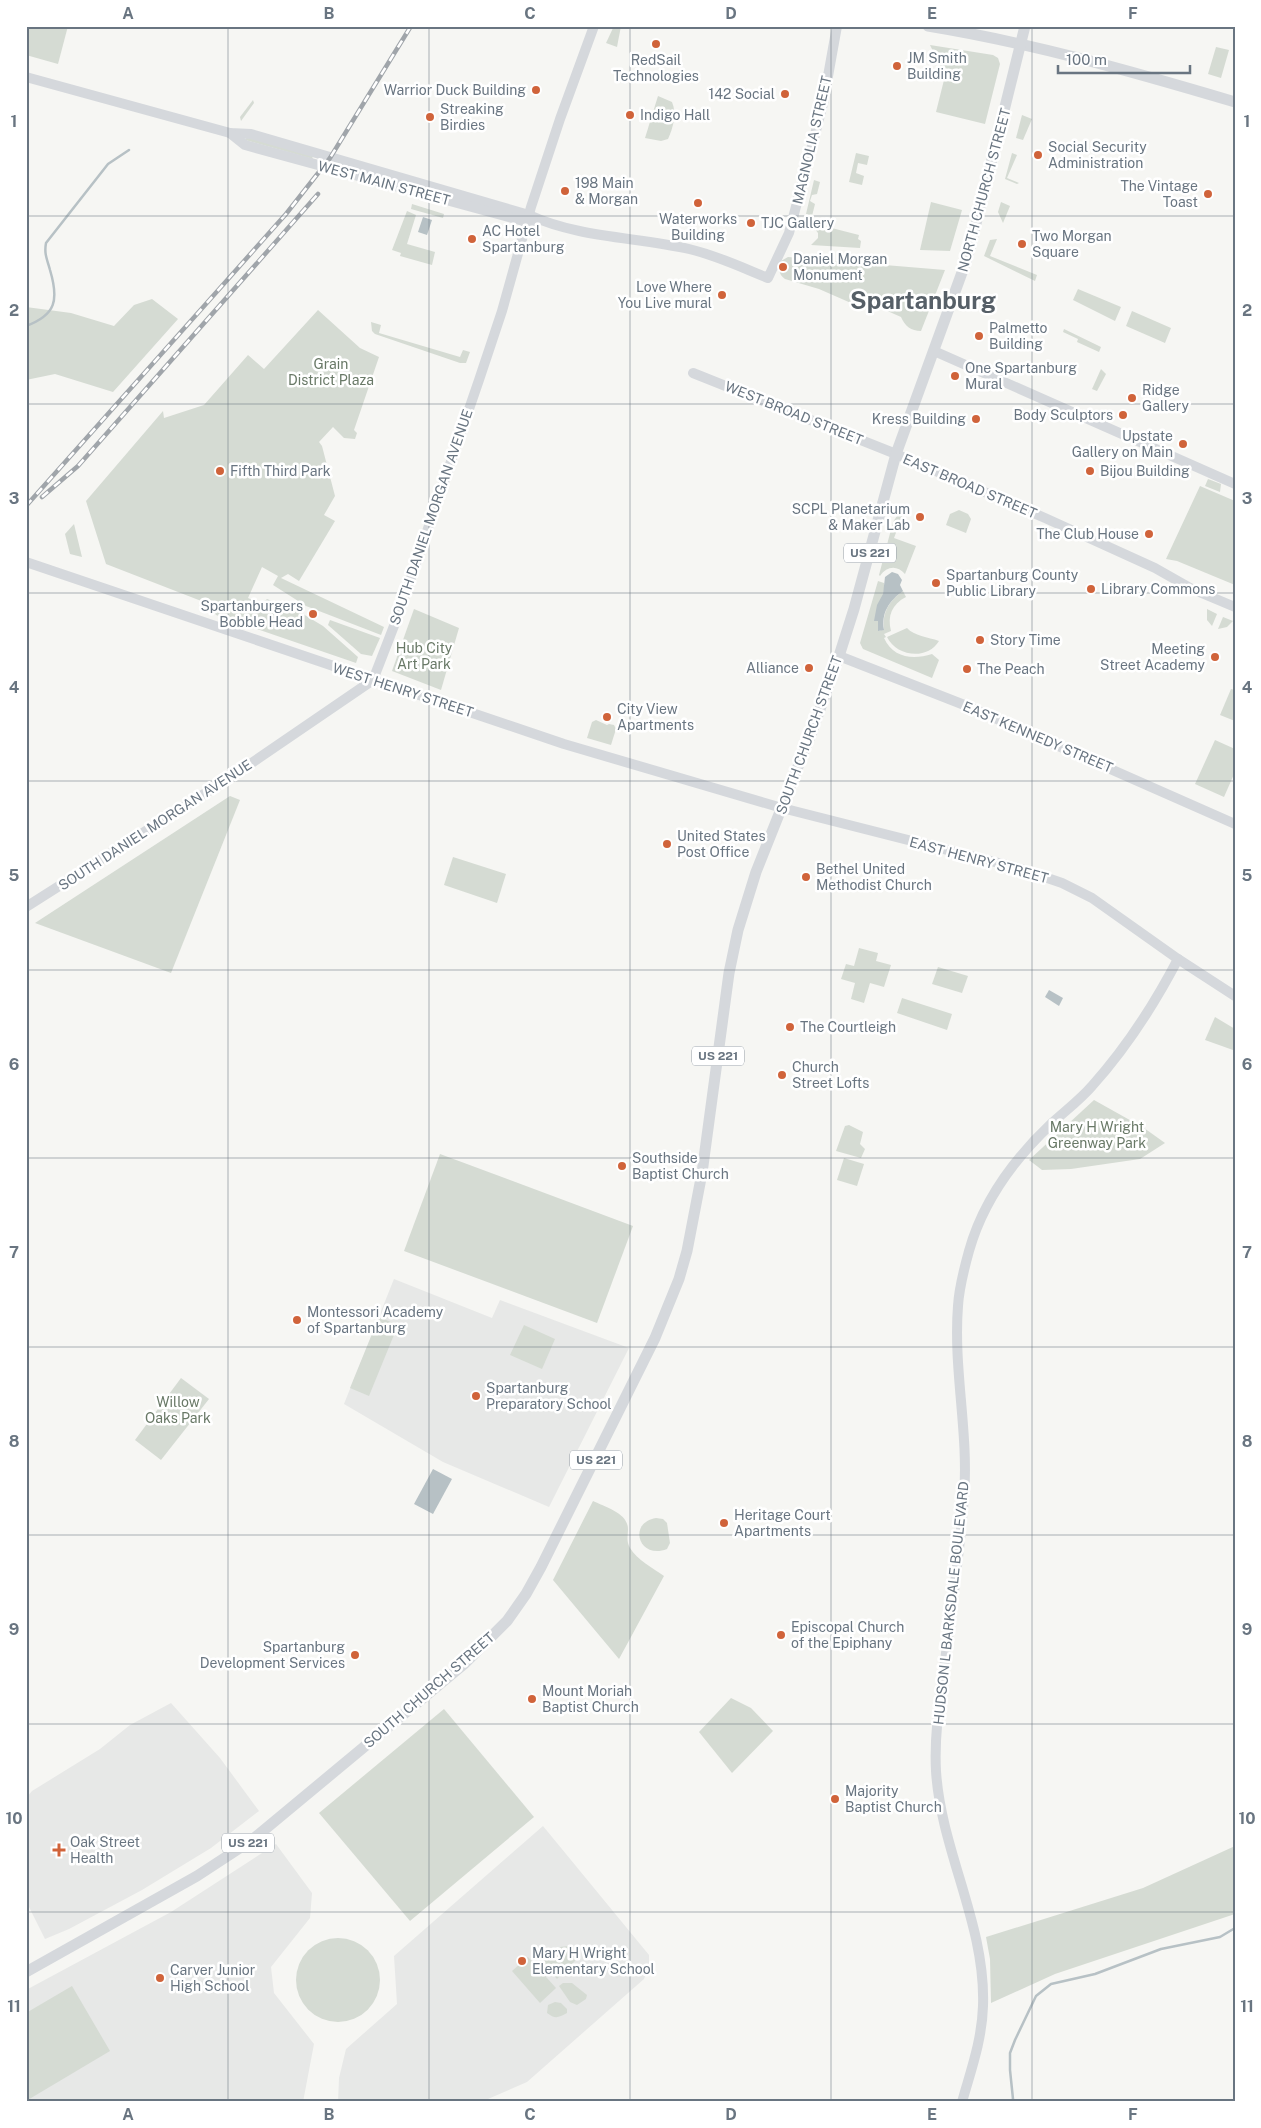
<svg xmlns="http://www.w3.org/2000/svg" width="1261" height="2128" viewBox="0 0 1261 2128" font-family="'Public Sans',sans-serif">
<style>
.built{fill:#e7e8e7}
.green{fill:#d5dbd3}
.water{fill:#b7c1c5}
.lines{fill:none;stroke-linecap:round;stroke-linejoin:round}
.stream{stroke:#b7c1c5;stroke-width:2.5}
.secondary{stroke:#d5d8dc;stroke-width:10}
.primary{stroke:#d5d8dc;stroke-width:11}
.rail-casing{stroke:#a0a5aa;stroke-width:4.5}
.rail{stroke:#fff;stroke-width:2.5;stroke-dasharray:8;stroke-linecap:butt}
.grid{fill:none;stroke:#697581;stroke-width:1;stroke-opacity:0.55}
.poi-dot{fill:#d0633a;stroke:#fff;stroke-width:2}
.labels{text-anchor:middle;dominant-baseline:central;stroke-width:5;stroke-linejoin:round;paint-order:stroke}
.shield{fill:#fff;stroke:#969ea7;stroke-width:1}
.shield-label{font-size:12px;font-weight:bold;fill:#697581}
.poi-label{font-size:14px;fill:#697581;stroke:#fff;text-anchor:start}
.street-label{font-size:14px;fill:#697581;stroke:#fff}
.park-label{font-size:14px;fill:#697967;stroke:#fff}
.town-label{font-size:24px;font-weight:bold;fill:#565f67;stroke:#fff}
.neatline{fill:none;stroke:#697581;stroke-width:2}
.grid-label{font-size:16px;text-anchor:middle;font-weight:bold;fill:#697581}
</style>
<rect width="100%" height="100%" fill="#f6f6f3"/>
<!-- built -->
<g class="built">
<path d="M 394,1279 L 492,1318 L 500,1300 L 629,1348 L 549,1507 L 443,1462 L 344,1404 Z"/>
<path d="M 171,1703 L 220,1758 L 259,1811 L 211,1848 L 142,1890 L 69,1929 L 45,1939 L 26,1901 L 26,1798 L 32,1791 L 100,1749 L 130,1725 Z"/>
<path d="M 543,1826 L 649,1955 L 649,1966 L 644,1979 L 527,2082 L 481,2102 L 338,2102 L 339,2078 L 346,2049 L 397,2004 L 394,1956 Z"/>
<path d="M 276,1844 L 312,1893 L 310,1918 L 271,1967 L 274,1993 L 314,2044 L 303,2102 L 26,2102 L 26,1990 L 171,1912 Z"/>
</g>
<!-- green -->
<g class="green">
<path d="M 26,26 L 68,26 L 58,64 L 26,55 Z"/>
<path d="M 614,26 L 621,26 L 617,47 L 606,43 Z"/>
<path d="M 930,45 L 993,55 L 998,58 L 1000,64 L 985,124 L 936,112 L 945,76 Z"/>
<path d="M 1216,47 L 1229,50 L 1221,78 L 1208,74 Z"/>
<path d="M 658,96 L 672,102 C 677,114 673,128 668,139 L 661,141 L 645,138 Z"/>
<path d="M 253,100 L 254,103 L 241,121 L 240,117 Z"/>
<path d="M 1022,115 L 1032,119 L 1023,140 L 1016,138 Z"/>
<path d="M 247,137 L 312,156 L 313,159 L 245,140 Z"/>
<path d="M 856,153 L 869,156 L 867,165 L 858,163 L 856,173 L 864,176 L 862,185 L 849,182 Z"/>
<path d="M 1012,153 L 1017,155 L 1007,178 L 1019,183 L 1017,184 L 1005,179 Z"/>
<path d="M 814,180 L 820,182 L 817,194 L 812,195 L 810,201 L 815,204 L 812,216 L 806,214 Z"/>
<path d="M 931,202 L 962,210 L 950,251 L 920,250 Z"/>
<path d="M 1001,202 L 1010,206 L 1003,223 L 998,212 Z"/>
<path d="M 412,204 L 444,214 L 443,218 L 411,209 Z"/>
<path d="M 407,211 L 416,215 L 407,244 L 435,252 L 432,265 L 400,256 L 401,253 L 392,250 Z"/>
<path d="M 816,224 L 859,235 L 858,239 L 861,241 L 860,248 L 811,245 L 818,238 L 818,233 L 815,229 Z"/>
<path d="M 997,239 L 990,256 L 1037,275 L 1035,281 L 984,256 L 990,240 Z"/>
<path d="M 788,257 L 945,270 L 921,331 C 911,331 905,326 901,317 L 867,302 L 867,310 L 819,289 L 785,279 C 778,274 779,269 781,261 Z"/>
<path d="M 1078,289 L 1121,307 L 1115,321 L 1073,300 Z"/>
<path d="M 152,299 L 178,319 L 113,392 L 55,374 L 26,380 L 26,307 L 71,313 L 114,326 L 134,305 Z"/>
<path d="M 318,310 L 360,348 L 379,357 L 354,430 L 357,433 L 355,439 L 344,438 L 333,427 L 319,442 L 322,446 L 335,496 L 324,515 L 335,521 L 299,581 L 288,574 L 281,578 L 384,627 L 381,635 L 306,606 L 273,585 L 278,576 L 262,567 L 248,598 L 262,604 L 267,599 L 303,614 L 323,626 L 358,657 L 356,663 L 216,615 L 209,604 L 106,564 L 86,501 L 163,411 L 164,418 L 204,405 L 248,355 L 264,369 Z"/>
<path d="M 1132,311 L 1171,328 L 1165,343 L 1126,326 Z"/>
<path d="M 371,322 L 381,325 L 379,333 L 460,357 L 463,350 L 470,352 L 466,363 L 460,363 L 375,334 L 372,331 Z"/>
<path d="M 1064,329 L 1101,347 L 1099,352 L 1077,342 L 1078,339 L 1063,332 Z"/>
<path d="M 1101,369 L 1106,374 L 1097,391 L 1092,389 Z"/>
<path d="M 1208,479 L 1221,484 L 1220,492 L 1205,486 Z"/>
<path d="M 1200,486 L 1235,501 L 1235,585 L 1177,561 L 1166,559 Z"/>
<path d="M 959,510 L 968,514 L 971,519 L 966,533 L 946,525 L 950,514 Z"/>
<path d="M 899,513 L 903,514 L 894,538 L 916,546 L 905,574 C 897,565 887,566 880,576 L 879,575 L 893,522 Z"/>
<path d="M 74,524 L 82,557 L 70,554 L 65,534 Z"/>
<path d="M 878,581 L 884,583 C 885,599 877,614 879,631 L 884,629 C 882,612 889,601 903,591 L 906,597 C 892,604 887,616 891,631 L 884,634 L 886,637 L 884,638 C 893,658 913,660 932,654 L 939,660 L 932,678 L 863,649 L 860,643 Z"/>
<path d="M 414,609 L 459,628 L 441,690 L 392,671 Z"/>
<path d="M 1207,609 L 1217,614 L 1212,626 L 1207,620 Z"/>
<path d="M 1223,617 L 1233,621 L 1227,627 L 1218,629 Z"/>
<path d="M 330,620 L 380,638 L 372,656 L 361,654 L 328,625 Z"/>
<path d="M 907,628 C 914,636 928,637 939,641 C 927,661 896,656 887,637 Z"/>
<path d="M 1231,689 L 1235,690 L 1235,721 L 1220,715 Z"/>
<path d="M 596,720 L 607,725 L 609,724 L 614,725 L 616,729 L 611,745 L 587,738 L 592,722 Z"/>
<path d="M 1215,740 L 1235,749 L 1235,772 L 1224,797 L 1195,784 Z"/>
<path d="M 230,796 L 240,800 L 171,973 L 35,923 Z"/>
<path d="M 453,857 L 506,874 L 497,903 L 444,885 Z"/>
<path d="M 859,948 L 878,953 L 876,961 L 891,965 L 884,987 L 870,983 L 864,1003 L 851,999 L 855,983 L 841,979 L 846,964 L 854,966 Z"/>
<path d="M 938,967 L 968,976 L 962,993 L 932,984 Z"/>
<path d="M 902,998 L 952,1014 L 947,1030 L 897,1013 Z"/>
<path d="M 1215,1017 L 1235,1029 L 1235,1047 L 1233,1050 L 1205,1040 Z"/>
<path d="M 1094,1100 L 1144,1128 L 1165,1143 L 1140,1159 L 1071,1169 L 1042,1170 L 1029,1160 Z"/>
<path d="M 849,1125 L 863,1132 L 860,1144 L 865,1149 L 861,1158 L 836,1151 L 845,1126 Z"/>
<path d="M 440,1154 L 633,1226 L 597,1323 L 404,1251 Z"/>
<path d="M 844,1158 L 864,1164 L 857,1186 L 837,1180 Z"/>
<path d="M 379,1317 L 398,1325 L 369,1396 L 350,1388 Z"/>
<path d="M 524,1325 L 555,1339 L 542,1369 L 510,1355 Z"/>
<path d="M 181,1378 L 209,1399 L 161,1460 L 135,1440 Z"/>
<path d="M 593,1501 C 605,1507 628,1513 628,1529 C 628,1536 626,1541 630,1548 C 637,1560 653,1568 664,1576 L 619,1659 L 553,1580 Z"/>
<path d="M 656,1518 L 663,1519 L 667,1523 L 670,1543 L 667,1549 C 639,1560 627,1523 656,1518 Z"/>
<path d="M 731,1698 L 751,1708 L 773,1731 L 732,1773 L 699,1732 Z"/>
<path d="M 444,1709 L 534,1817 L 410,1921 L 319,1813 Z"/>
<path d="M 1235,1846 L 1235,1914 L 1055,1974 L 991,2003 L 990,1959 L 986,1937 L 1143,1888 Z"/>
<circle cx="338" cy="1980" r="42"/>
<path d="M 569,1946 L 578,1953 L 579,1957 L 557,1979 L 543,1963 L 560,1947 Z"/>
<path d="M 528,1957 L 556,1988 L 540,2003 L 512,1971 Z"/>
<path d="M 563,1983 L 572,1983 L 587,1995 L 586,1999 L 577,2005 L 570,2002 L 559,1986 Z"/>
<path d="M 72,1986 L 110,2051 L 26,2101 L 26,2013 Z"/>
<path d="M 555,2002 L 561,2003 L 567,2009 L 567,2013 C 558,2018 555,2019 547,2013 L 548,2005 Z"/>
</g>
<!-- water -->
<g class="water">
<path d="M 423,217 L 432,220 L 427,235 L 418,232 Z"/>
<path d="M 892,572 L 898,574 L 902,580 L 900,585 L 903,591 C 889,601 881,613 884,630 L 878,631 L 878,621 L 874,621 L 877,605 L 883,594 L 885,577 Z"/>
<path d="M 1049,990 L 1063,998 L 1059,1006 L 1045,997 Z"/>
<path d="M 433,1469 L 452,1479 L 433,1514 L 414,1504 Z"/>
</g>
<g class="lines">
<!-- stream -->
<g class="stream">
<path d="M 26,326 C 56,315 59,300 50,270 C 47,259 44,254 46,243 L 108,164 L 129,150"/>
<path d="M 1011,2102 L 1013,2099 L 1010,2070 L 1010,2053 L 1015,2040 L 1036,1996 L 1051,1984 L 1095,1974 L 1161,1949 L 1220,1937 L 1235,1928"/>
</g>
<!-- secondary -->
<g class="secondary">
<path d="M 26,77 L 230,133 L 251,134 L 529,215 C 579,238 637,237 689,249 C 716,255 743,268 768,278 L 789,233 L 823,104 L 837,26"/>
<path d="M 230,133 L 245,145 L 527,222 L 534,222"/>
<path d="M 934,351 L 1235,484"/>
<path d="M 693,373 L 896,454 L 1045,518 L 1155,568 L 1192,589 L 1235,607"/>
<path d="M 26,562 L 564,744 L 782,808 L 1018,868 L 1062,883 L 1092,898 L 1178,959 L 1235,996"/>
<path d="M 839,656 L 972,708 L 1235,824"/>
<path d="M 26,907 L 234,775 L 373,680 L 399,613 L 479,380 L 502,311 L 531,207 L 560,119 L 594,26"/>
<path d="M 962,2102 C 971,2070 982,2040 983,2006 C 986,1925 941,1851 936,1771 C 934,1735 940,1698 945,1661 C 952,1606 960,1551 964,1496 C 969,1433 953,1369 958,1306 C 959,1288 964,1269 969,1251 C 983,1201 1014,1159 1051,1124 C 1065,1111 1080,1100 1092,1086 C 1127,1047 1154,1005 1178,959"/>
</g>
<!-- primary -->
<g class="primary">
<path d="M 928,26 C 1032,43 1134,72 1235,102"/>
<path d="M 26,1972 L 197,1876 L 252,1840 L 464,1664 L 507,1621 L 526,1594 L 541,1567 L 655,1338 L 679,1279 L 687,1251 L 702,1173 L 729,973 L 738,930 L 756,872 L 813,729 L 839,656 L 854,609 L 896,454 L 968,256 L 1025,26"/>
</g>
<!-- rail casing -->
<g class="rail-casing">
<g id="rail">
<path d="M 42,497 L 78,466 L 318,194"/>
<path d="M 26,506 L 286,214 L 330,158 L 411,26"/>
</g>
</g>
<!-- rail -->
<use href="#rail" class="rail"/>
</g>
<!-- grid -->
<path class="grid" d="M 228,26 L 228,2102M 429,26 L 429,2102M 630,26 L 630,2102M 831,26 L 831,2102M 1032,26 L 1032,2102M 26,216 L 1235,216M 26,404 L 1235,404M 26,593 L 1235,593M 26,781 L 1235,781M 26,970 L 1235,970M 26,1158 L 1235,1158M 26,1347 L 1235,1347M 26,1535 L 1235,1535M 26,1724 L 1235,1724M 26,1912 L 1235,1912"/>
<!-- markers -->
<g class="poi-dot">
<circle cx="656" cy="44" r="5"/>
<circle cx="897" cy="66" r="5"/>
<circle cx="536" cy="90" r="5"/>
<circle cx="785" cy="94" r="5"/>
<circle cx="630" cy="115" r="5"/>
<circle cx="430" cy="117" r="5"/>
<circle cx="1038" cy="155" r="5"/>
<circle cx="565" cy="191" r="5"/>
<circle cx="1208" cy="194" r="5"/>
<circle cx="698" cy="203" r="5"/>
<circle cx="751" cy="223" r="5"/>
<circle cx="472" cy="239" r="5"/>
<circle cx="1022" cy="244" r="5"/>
<circle cx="783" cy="267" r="5"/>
<circle cx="722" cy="295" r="5"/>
<circle cx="979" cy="336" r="5"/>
<circle cx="955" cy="376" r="5"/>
<circle cx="1132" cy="398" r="5"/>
<circle cx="1123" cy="415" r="5"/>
<circle cx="976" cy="419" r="5"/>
<circle cx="1183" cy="444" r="5"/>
<circle cx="220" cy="471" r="5"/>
<circle cx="1090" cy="471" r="5"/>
<circle cx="920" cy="517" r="5"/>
<circle cx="1149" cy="534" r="5"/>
<circle cx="936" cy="583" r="5"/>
<circle cx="1091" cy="589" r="5"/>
<circle cx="313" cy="614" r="5"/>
<circle cx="980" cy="640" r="5"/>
<circle cx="1215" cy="657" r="5"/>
<circle cx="809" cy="668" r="5"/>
<circle cx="967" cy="669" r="5"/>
<circle cx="607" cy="717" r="5"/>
<circle cx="667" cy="844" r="5"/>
<circle cx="806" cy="877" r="5"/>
<circle cx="790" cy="1027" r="5"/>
<circle cx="782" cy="1075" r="5"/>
<circle cx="622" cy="1166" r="5"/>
<circle cx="297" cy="1320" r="5"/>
<circle cx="476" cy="1396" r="5"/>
<circle cx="724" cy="1523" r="5"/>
<circle cx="781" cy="1635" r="5"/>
<circle cx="355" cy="1655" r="5"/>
<circle cx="532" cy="1699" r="5"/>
<circle cx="835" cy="1799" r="5"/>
<path d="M56.5 1842.5h5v5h5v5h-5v5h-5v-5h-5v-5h5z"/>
<circle cx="522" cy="1961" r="5"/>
<circle cx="160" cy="1978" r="5"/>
</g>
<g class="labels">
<!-- shield labels -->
<g class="shield">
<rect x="844" y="543.5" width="52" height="19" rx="4"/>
<rect x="692" y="1046.5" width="52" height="19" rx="4"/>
<rect x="570" y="1450.5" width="52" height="19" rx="4"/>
<rect x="222" y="1833.5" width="52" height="19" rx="4"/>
</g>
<g class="shield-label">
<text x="870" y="553">US 221</text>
<text x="718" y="1056">US 221</text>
<text x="596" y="1460">US 221</text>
<text x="248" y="1843">US 221</text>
</g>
<!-- poi labels -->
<g class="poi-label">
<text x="907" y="58">JM Smith<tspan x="907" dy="16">Building</tspan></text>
<text x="656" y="60" text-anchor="middle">RedSail<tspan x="656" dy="16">Technologies</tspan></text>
<text x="526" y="90" text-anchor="end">Warrior Duck Building</text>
<text x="775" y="94" text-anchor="end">142 Social</text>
<text x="440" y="109">Streaking<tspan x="440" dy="16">Birdies</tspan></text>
<text x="640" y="115">Indigo Hall</text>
<text x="1048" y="147">Social Security<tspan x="1048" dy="16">Administration</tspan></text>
<text x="575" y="183">198 Main<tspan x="575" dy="16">&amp; Morgan</tspan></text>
<text x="1198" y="186" text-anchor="end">The Vintage<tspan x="1198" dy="16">Toast</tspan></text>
<text x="698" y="219" text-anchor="middle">Waterworks<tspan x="698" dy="16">Building</tspan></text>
<text x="761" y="223">TJC Gallery</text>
<text x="482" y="231">AC Hotel<tspan x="482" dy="16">Spartanburg</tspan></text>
<text x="1032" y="236">Two Morgan<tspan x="1032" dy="16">Square</tspan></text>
<text x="793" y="259">Daniel Morgan<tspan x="793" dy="16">Monument</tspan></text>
<text x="712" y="287" text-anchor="end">Love Where<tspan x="712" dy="16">You Live mural</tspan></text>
<text x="989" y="328">Palmetto<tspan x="989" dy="16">Building</tspan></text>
<text x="965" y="368">One Spartanburg<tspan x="965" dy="16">Mural</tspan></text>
<text x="1142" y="390">Ridge<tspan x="1142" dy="16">Gallery</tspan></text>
<text x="1113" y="415" text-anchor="end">Body Sculptors</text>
<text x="966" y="419" text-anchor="end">Kress Building</text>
<text x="1173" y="436" text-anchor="end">Upstate<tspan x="1173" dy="16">Gallery on Main</tspan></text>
<text x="230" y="471">Fifth Third Park</text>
<text x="1100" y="471">Bijou Building</text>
<text x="910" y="509" text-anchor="end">SCPL Planetarium<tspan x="910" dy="16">&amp; Maker Lab</tspan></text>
<text x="1139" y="534" text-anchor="end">The Club House</text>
<text x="946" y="575">Spartanburg County<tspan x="946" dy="16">Public Library</tspan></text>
<text x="1101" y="589">Library Commons</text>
<text x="303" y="606" text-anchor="end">Spartanburgers<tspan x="303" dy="16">Bobble Head</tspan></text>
<text x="990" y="640">Story Time</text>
<text x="1205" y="649" text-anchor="end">Meeting<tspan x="1205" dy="16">Street Academy</tspan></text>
<text x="799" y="668" text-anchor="end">Alliance</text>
<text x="977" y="669">The Peach</text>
<text x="617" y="709">City View<tspan x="617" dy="16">Apartments</tspan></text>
<text x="677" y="836">United States<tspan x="677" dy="16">Post Office</tspan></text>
<text x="816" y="869">Bethel United<tspan x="816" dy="16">Methodist Church</tspan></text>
<text x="800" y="1027">The Courtleigh</text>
<text x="792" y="1067">Church<tspan x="792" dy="16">Street Lofts</tspan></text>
<text x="632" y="1158">Southside<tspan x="632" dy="16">Baptist Church</tspan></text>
<text x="307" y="1312">Montessori Academy<tspan x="307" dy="16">of Spartanburg</tspan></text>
<text x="486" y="1388">Spartanburg<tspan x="486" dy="16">Preparatory School</tspan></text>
<text x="734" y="1515">Heritage Court<tspan x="734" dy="16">Apartments</tspan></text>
<text x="791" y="1627">Episcopal Church<tspan x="791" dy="16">of the Epiphany</tspan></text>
<text x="345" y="1647" text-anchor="end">Spartanburg<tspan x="345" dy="16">Development Services</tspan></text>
<text x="542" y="1691">Mount Moriah<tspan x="542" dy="16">Baptist Church</tspan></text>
<text x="845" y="1791">Majority<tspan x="845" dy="16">Baptist Church</tspan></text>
<text x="70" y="1842">Oak Street<tspan x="70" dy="16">Health</tspan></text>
<text x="532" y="1953">Mary H Wright<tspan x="532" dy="16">Elementary School</tspan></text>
<text x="170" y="1970">Carver Junior<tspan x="170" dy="16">High School</tspan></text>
</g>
<!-- street labels -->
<g class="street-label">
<text transform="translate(812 140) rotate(-77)">MAGNOLIA STREET</text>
<text transform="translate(384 183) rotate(15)">WEST MAIN STREET</text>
<text transform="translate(984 190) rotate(-75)">NORTH CHURCH STREET</text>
<text transform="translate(794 413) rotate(22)">WEST BROAD STREET</text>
<text transform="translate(970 486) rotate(23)">EAST BROAD STREET</text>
<text transform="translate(431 517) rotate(-71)">SOUTH DANIEL MORGAN AVENUE</text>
<text transform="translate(403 690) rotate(18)">WEST HENRY STREET</text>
<text transform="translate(809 735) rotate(-70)">SOUTH CHURCH STREET</text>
<text transform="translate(1038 737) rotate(23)">EAST KENNEDY STREET</text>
<text transform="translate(155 825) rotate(-33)">SOUTH DANIEL MORGAN AVENUE</text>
<text transform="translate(979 860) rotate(15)">EAST HENRY STREET</text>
<text transform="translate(951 1603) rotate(-84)">HUDSON L BARKSDALE BOULEVARD</text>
<text transform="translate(429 1690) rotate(-41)">SOUTH CHURCH STREET</text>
</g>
<!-- park labels -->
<g class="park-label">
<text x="331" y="364">Grain<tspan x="331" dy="16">District Plaza</tspan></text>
<text x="424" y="648">Hub City<tspan x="424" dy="16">Art Park</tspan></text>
<text x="1097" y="1127">Mary H Wright<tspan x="1097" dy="16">Greenway Park</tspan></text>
<text x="178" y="1402">Willow<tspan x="178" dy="16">Oaks Park</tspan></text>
</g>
<!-- town labels -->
<g class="town-label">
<text x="923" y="300">Spartanburg</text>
</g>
</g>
<!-- border -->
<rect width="1261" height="2128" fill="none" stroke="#ffffff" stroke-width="55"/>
<!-- scale -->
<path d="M1058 65v8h132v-8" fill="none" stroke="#697581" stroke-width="2.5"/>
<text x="1066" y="65" font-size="15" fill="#697581" stroke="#ffffff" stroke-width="4" paint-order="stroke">100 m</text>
<rect x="28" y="28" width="1206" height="2072" class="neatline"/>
<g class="grid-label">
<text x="128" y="19">A</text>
<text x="329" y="19">B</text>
<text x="530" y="19">C</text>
<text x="731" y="19">D</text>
<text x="932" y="19">E</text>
<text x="1133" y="19">F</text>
<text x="14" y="127">1</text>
<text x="1247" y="127">1</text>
<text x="14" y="316">2</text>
<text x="1247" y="316">2</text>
<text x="14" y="504">3</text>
<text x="1247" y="504">3</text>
<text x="14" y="693">4</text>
<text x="1247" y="693">4</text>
<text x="14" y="881">5</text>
<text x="1247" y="881">5</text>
<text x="14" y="1070">6</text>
<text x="1247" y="1070">6</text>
<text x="14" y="1258">7</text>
<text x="1247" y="1258">7</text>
<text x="14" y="1447">8</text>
<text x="1247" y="1447">8</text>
<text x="14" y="1635">9</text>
<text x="1247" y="1635">9</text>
<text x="14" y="1824">10</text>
<text x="1247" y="1824">10</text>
<text x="14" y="2012">11</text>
<text x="1247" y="2012">11</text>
<text x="128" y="2120">A</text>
<text x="329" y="2120">B</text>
<text x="530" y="2120">C</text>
<text x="731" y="2120">D</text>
<text x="932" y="2120">E</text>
<text x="1133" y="2120">F</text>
</g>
</svg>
